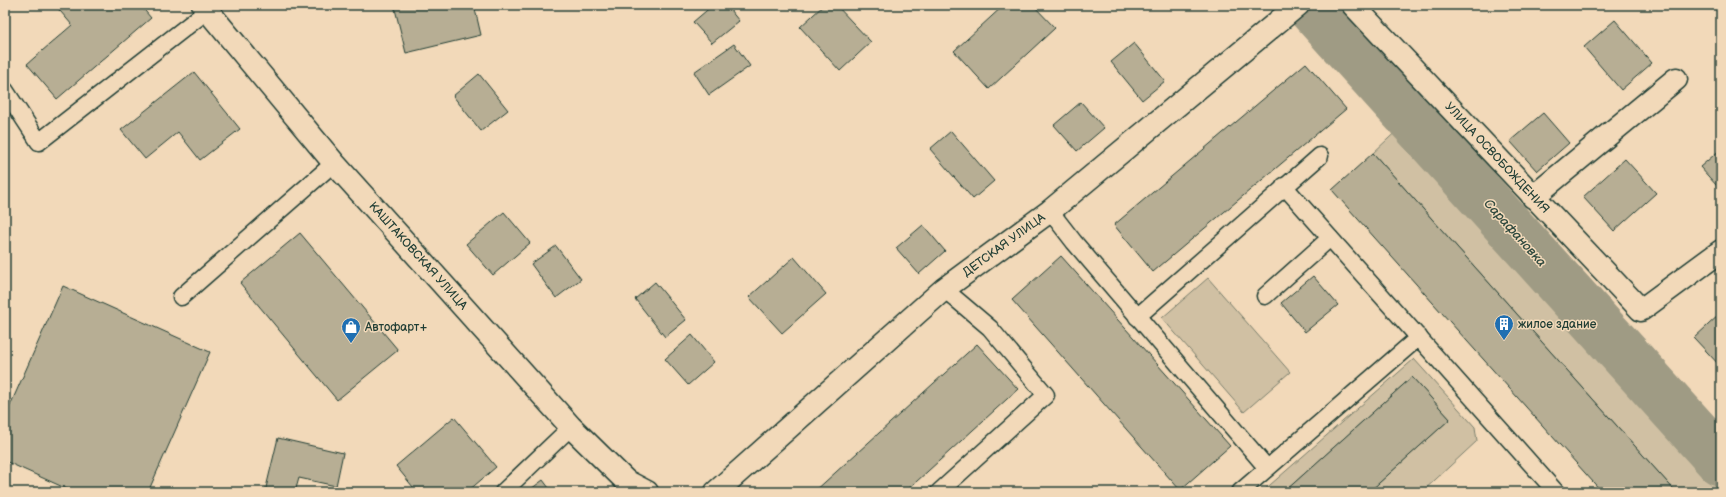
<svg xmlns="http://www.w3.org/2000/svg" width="1726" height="497" viewBox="0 0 1726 497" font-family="'Balsamiq Sans',sans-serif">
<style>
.green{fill:#d0c0a3;stroke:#787e6c}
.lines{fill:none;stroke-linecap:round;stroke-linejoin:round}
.river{stroke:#9f9b84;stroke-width:50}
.building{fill:#b7ae94;stroke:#1f3d34}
.service-casing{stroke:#1f3d34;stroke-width:19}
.minor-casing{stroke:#1f3d34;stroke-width:25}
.tertiary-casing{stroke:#1f3d34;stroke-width:25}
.service{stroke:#f2d9b9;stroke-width:16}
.minor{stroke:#f2d9b9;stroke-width:22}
.tertiary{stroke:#f2d9b9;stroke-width:22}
.labels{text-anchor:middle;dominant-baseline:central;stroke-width:3;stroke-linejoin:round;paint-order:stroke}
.street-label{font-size:12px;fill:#1f3d34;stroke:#f2d9b9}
.poi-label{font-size:12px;fill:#1f3d34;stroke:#f2d9b9;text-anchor:start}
.water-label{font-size:13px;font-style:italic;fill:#324b40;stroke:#f2d9b9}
</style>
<rect width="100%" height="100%" fill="#f2d9b9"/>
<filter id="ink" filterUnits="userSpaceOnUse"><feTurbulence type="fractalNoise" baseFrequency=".025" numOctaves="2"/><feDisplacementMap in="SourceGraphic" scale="8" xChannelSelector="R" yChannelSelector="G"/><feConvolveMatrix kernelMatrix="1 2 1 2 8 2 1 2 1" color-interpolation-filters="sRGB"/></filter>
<g filter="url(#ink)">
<!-- green -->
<g class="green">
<path d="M 1403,125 L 1721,466 L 1721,492 L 1676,492 L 1373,153 Z"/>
<path d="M 1208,278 L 1290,372 L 1244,412 L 1162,318 Z"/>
<path d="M 1414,359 L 1475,427 L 1477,441 L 1422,492 L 1369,492 L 1450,419 L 1412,377 L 1284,492 L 1262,492 Z"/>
</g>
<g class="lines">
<!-- river -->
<path class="river" d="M 1309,5 L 1721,461"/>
</g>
<!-- building -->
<g class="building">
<path d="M 55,5 L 140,5 L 151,18 L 57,99 L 27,64 L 72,25 Z"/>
<path d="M 394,5 L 474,5 L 481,35 L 406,53 Z"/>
<path d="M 713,5 L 726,5 L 739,21 L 712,43 L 693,22 Z"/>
<path d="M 824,5 L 836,5 L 871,42 L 840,71 L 800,27 Z"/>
<path d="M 1004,5 L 1033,5 L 1055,28 L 989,89 L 954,51 Z"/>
<path d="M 1615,20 L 1652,63 L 1621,90 L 1584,47 Z"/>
<path d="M 1134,43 L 1165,81 L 1142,100 L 1111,62 Z"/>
<path d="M 734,44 L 750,66 L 709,95 L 694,72 Z"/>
<path d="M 1306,63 L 1346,109 L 1153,272 L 1114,225 Z"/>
<path d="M 194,72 L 240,129 L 200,160 L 178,132 L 145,159 L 121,130 Z"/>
<path d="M 479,74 L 508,110 L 481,131 L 453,96 Z"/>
<path d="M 1081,102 L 1104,128 L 1077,151 L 1054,125 Z"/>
<path d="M 1543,113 L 1569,143 L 1537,171 L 1510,141 Z"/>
<path d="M 951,131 L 994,181 L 973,199 L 930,149 Z"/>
<path d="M 1721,149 L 1721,183 L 1717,186 L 1700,167 Z"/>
<path d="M 1373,153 L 1676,492 L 1602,492 L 1332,190 Z"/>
<path d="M 1625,159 L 1656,193 L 1614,231 L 1583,197 Z"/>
<path d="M 504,212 L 530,243 L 493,275 L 466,244 Z"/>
<path d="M 923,225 L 945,251 L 919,274 L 896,248 Z"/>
<path d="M 300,233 L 398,350 L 337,400 L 240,283 Z"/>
<path d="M 556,246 L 581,279 L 556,298 L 531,264 Z"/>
<path d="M 1061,256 L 1230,446 L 1180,490 L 1012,300 Z"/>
<path d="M 794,257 L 826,294 L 782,333 L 749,297 Z"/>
<path d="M 1313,276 L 1338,305 L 1305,332 L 1281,303 Z"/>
<path d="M 655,282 L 686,320 L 665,337 L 635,299 Z"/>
<path d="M 63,286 L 210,352 L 148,492 L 74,492 L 5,461 L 5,417 Z"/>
<path d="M 1721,313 L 1721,367 L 1694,338 Z"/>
<path d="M 692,335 L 714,362 L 688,385 L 665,359 Z"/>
<path d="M 977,344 L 1018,389 L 905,492 L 814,492 Z"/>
<path d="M 1412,377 L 1450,419 L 1369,492 L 1284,492 Z"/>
<path d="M 454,417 L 496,467 L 467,492 L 417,492 L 396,466 Z"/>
<path d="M 278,438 L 343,453 L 336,486 L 299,478 L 295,492 L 265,492 Z"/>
<path d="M 543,480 L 552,492 L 527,492 Z"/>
</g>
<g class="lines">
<!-- service casing -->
<g class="service-casing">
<g id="service">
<path d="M 5,90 L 39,142 L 208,10"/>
<path d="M 1284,186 L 1556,492"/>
<path d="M 1050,211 L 1074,242 L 1267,468"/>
<path d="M 1265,296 L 1330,238"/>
<path d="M 181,297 L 334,163"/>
<path d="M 1137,317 L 1320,156"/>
<path d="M 503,492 L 571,427"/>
<path d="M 939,492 L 1046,395 L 990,328 L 944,289"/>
<path d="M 1240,492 L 1419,337"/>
</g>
</g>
<!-- minor casing -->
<g class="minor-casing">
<g id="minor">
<path d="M 1353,5 L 1641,310 L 1721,251"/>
<path d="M 1533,197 L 1676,79"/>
</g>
</g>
<!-- tertiary casing -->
<g class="tertiary-casing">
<g id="tertiary">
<path d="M 203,5 L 334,163 L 571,427 L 626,481 L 647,492"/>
<path d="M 716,492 L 944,289 L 1050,211 L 1298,5"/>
</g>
</g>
<!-- service -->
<use href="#service" class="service"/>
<!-- minor -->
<use href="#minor" class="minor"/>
<!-- tertiary -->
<use href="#tertiary" class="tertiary"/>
</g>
</g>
<!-- icons -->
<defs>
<g id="building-pin" transform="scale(1)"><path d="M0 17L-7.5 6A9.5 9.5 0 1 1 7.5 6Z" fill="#1f6fb2" stroke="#f2d9b9"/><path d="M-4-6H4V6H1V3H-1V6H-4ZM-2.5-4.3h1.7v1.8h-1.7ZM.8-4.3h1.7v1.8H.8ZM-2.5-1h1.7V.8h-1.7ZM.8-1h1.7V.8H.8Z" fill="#fff"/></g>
<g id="shop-pin" transform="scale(1)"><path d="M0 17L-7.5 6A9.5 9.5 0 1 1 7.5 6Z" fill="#1f6fb2" stroke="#f2d9b9"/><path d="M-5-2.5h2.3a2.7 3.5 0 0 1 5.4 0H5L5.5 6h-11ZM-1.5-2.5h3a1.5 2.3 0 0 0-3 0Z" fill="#fff"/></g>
</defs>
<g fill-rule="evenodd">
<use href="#building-pin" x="1504" y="324"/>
<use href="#shop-pin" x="351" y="327"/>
</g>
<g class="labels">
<!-- street labels -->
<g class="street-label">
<text transform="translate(1497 158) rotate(47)">УЛИЦА ОСВОБОЖДЕНИЯ</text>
<text transform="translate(1004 245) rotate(-36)">ДЕТСКАЯ УЛИЦА</text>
<text transform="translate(418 256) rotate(48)">КАШТАКОВСКАЯ УЛИЦА</text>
</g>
<!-- poi labels -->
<g class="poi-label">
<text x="1518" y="324">жилое здание</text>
<text x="365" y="327">Автофарт+</text>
</g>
<!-- water labels -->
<g class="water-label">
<text transform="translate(1515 233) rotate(48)">Сарафановка</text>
</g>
</g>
<!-- margin -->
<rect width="1726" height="497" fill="none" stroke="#f2d9b9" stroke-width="20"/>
<rect x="10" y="10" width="1706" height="477" fill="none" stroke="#1f3d34" stroke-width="1.5" filter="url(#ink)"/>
</svg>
